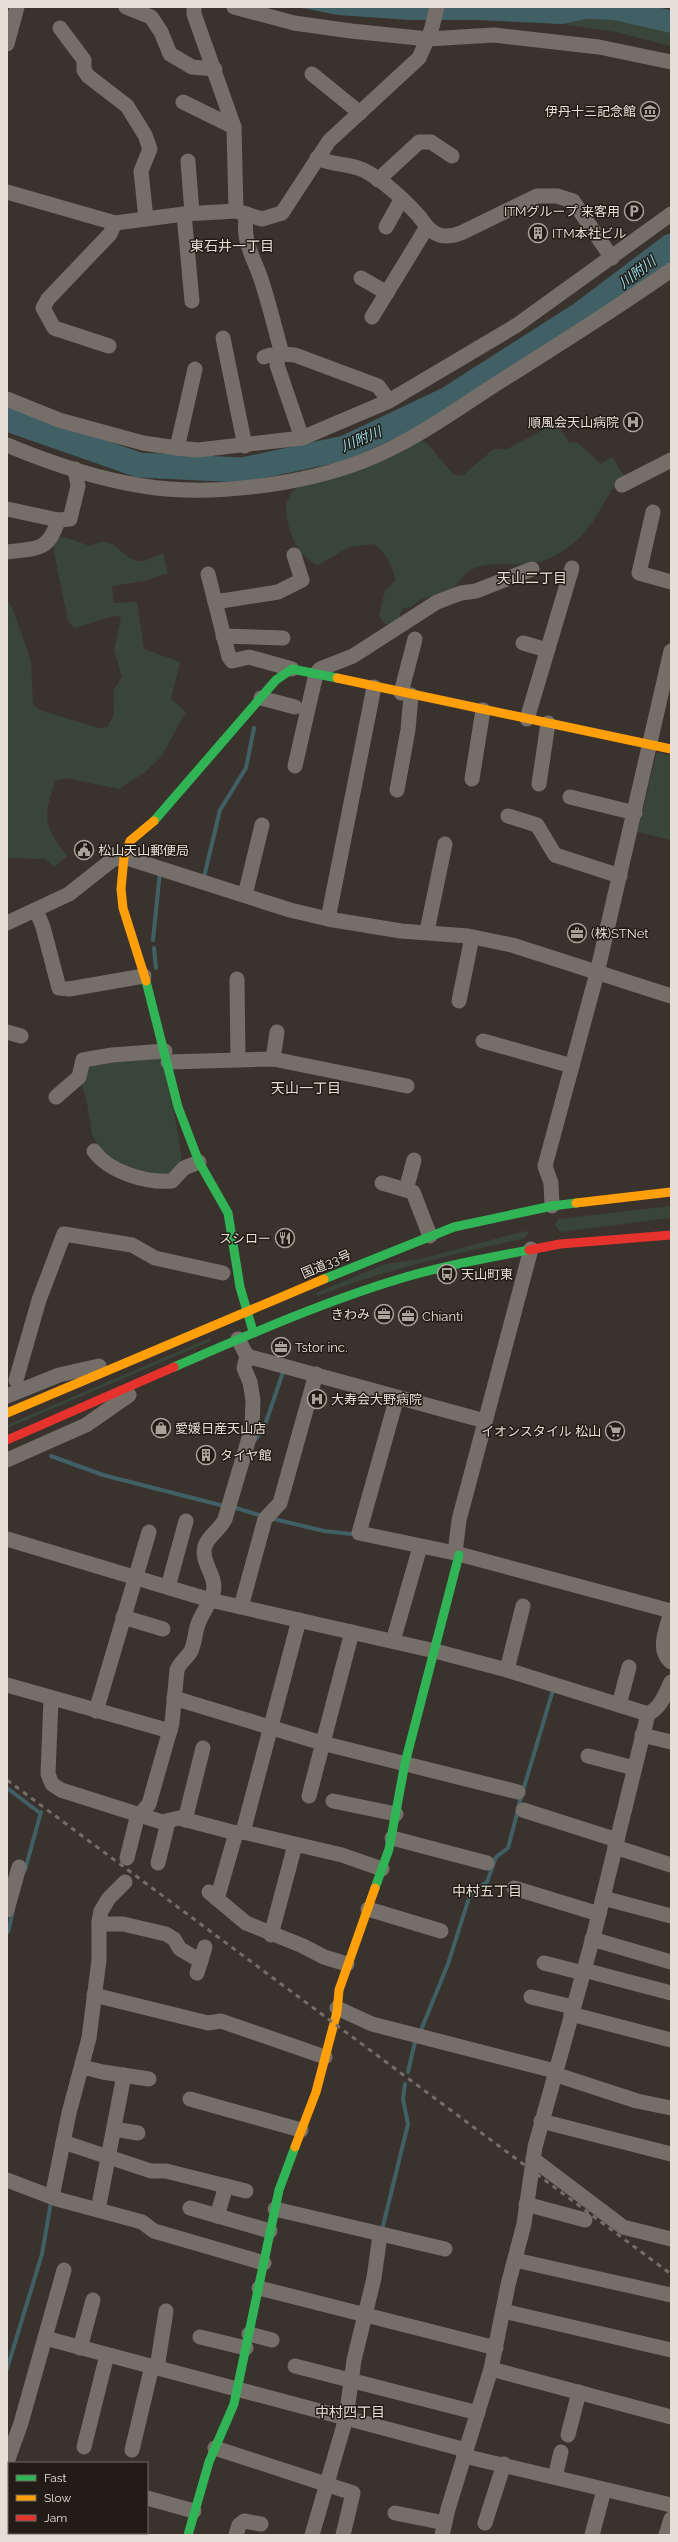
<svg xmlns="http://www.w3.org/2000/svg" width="678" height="2542" viewBox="0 0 678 2542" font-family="Raleway,'Noto Sans JP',sans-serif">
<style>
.green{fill:#394539}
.water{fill:#406065}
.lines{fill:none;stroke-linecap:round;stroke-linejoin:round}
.stream{stroke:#406065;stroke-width:4}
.river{stroke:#406065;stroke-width:25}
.street{stroke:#766f69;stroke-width:15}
.fast{stroke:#30b455;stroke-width:9}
.slow{stroke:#ff9f0a;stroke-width:9}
.jam{stroke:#e5322d;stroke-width:9}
.rail{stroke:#736e68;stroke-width:3;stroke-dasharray:5 5;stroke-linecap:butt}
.labels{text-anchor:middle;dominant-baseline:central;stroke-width:3;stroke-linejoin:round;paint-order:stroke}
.poi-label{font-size:13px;fill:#e7ded6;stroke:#221c16;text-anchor:start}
.street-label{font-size:13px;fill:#e7ded6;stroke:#221c16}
.neighbourhood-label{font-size:14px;fill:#e7ded6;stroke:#221c16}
.water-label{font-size:14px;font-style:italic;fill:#94d9e8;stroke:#221c16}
</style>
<rect width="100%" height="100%" fill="#3a332d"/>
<!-- green -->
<g class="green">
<path d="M 587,19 L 613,20 L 670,32 L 671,46 L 616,32 L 562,24 Z"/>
<path d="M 556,423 L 569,442 L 578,443 L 601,464 L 612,457 L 624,476 C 608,490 602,511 588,528 C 577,543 562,553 545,560 C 520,570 491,558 471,570 C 462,575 458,586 449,591 C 436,599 421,594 412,607 L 403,608 L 400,613 L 400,620 L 393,625 L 385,624 L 379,615 L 385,591 L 395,581 C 394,567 385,552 374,544 L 349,547 L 318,565 C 297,558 285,526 286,505 C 287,500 291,494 293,490 L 415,439 L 427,443 L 453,474 L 462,476 L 494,449 L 507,449 Z"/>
<path d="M 56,537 L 67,538 L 90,546 C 116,532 119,559 139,561 C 146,562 156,556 163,553 L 168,573 L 145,581 L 112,586 L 114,603 L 137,602 L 144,649 L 180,662 L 171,699 L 186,712 L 161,757 L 145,772 L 119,789 L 66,778 L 55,781 C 43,819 43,824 67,856 L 54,867 L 45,859 L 7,858 L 7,601 L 12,607 L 31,661 L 33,705 L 42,711 L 99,728 L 108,727 L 114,714 L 113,691 L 122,677 L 114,650 L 121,617 L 114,616 L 75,628 L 68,621 L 53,547 Z"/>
<path d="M 657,752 L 671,756 L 671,840 L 637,832 Z"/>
<path d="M 154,1055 L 162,1059 C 165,1075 184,1151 181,1161 C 179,1168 171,1173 165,1175 L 136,1169 L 113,1160 L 99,1147 L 92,1135 L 86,1097 L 82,1087 L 87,1065 Z"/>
<path d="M 671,1206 L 671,1218 L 560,1232 L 555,1225 L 558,1219 Z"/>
<path d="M 525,1231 L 529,1233 L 523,1239 C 453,1254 384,1270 318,1296 L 316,1293 L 385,1264 L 420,1259 Z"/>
<path d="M 210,1338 L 211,1341 L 7,1428 L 7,1425 Z"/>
</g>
<!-- water -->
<path class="water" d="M 297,7 L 656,7 L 671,10 L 671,33 L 613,20 L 587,19 L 562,24 L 478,20 L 410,20 L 338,15 Z"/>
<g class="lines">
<!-- stream -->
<g class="stream">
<path d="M 202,877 L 204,877 L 220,810 L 246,768 L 254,728"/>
<path d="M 153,940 L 160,872"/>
<path d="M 154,948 L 156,968"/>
<path d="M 255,1440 L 264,1428 L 284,1369"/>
<path d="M 51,1456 L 103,1475 L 220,1505"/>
<path d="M 233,1507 L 259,1515"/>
<path d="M 274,1519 L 324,1531 L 352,1534"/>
<path d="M 7,1788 L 40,1813"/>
<path d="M 519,1804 L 553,1690"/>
<path d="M 25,1870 L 41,1812"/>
<path d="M 469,1898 L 474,1891 L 487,1882 L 496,1857 L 508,1848 L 518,1810"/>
<path d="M 8,1932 L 13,1911"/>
<path d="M 421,2030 L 448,1964 L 468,1901"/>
<path d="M 408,2072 L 415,2042"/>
<path d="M 382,2230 L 408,2124 L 403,2099 L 405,2084"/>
<path d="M 7,2369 L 42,2254 L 51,2202"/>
</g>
<!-- river -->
<path class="river" d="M 7,419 L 139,465 L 242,470 L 345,448 L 448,399 L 581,314 L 671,246"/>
<!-- street -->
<g class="street">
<path d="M 126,7 L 151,17 L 161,32 L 170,54 L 192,67 L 215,69"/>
<path d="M 194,7 L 194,14 L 234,127 L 236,211"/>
<path d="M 234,7 L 294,23 L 351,31 L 428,39 L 494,35 L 599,47 L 671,62"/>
<path d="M 60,28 L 84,60 L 84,70 L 88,76 L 127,106 L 145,135 L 150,149 L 141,171 L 146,219"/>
<path d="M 7,44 L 17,7"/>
<path d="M 312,74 L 360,113"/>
<path d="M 183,102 L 234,127"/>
<path d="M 317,158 C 334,166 354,163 369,173 C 386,183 405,201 418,215 C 424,222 427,229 435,233 C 443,238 453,236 461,233 L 537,196 L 557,196 L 573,201 L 612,258"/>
<path d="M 188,161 L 192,213"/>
<path d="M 378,180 L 419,142 L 431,142 L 452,156"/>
<path d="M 7,192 L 115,223 L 184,214 L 236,211 L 262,219 L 282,213 L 329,141 L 419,58 L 431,31 L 437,7"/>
<path d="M 184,214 L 192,301"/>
<path d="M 247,214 C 241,239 253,256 261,279 C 269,303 275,329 282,354 L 295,355 L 378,386 L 389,401"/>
<path d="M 386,227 L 401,200"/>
<path d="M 361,278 L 387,293"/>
<path d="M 372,317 L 427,227"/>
<path d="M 223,338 L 245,446"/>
<path d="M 109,346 L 54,328 L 43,308 L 48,299 L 110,234 L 115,223"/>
<path d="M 282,354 L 278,357 L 277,365 L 302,438"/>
<path d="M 264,357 L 270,355 L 278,357"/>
<path d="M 7,399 L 59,420 L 143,443 L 177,448 L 198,450 L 302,438 L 389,401 L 517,325 L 671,214"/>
<path d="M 7,445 C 50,463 97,479 143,486 C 210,497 301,485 363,461 C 412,442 453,412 496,384 C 555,347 614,310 671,270"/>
<path d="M 177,448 L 195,369"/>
<path d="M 622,485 L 671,460"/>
<path d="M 7,509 L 58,520 L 70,519 L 78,486 L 75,469"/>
<path d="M 653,512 L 639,573 L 671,582"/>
<path d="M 7,552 C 36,548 49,552 58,520"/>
<path d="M 208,574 L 229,657 L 232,661 L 249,657 L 292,669"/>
<path d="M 215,602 L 278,592 L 302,580 L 294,555"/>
<path d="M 223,636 L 283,638"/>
<path d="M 523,643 L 547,650"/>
<path d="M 401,693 L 415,639"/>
<path d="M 261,698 L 295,707"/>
<path d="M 527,719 L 572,568"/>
<path d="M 295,766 L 316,674 L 320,669 L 353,656 L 437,602 L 461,593 L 476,591 L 532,569"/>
<path d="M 472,779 L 483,710"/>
<path d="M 539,784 L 548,723"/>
<path d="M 397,790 L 408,730 L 411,695"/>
<path d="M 570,797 L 635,813"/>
<path d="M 508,816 L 537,825 L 555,855 L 620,876"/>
<path d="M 245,895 L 262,825"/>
<path d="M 36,910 L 43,927 L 59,988 L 69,989 L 144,976"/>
<path d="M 328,919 L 374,687"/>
<path d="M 7,923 L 69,894 L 112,860 L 124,857 L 290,910 L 328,919 L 401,931 L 468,936 L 512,945 L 671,996"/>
<path d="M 427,931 L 445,844"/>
<path d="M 237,979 L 238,1060"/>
<path d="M 459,1001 L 472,937"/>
<path d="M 7,1032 L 21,1036"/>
<path d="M 483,1041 L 572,1066"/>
<path d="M 273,1059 L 277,1032"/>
<path d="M 168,1062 L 273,1059 L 407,1086"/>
<path d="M 56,1097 L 79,1077 L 83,1060 L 112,1055 L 165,1051"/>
<path d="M 94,1151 C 109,1172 146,1183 172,1181 L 184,1168 L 199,1162"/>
<path d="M 382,1183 L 413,1192 L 430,1236"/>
<path d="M 406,1190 L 414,1160"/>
<path d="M 552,1206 L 551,1183 L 545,1166 L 597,973 L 671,651"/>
<path d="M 531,1249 L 459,1520 L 455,1553 L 671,1611"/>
<path d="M 247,1356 L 485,1421"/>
<path d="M 16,1380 L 39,1300 L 64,1234 L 132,1245 L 155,1258 L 223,1273"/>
<path d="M 7,1396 L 59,1375 L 99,1366"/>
<path d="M 397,1397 L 359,1533 L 455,1553"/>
<path d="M 7,1460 L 86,1425 L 129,1395"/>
<path d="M 7,1539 L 210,1600 L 435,1651 L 507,1670 L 648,1714 C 661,1707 665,1695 671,1682"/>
<path d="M 168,1587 L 186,1521"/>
<path d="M 241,1607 L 265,1519 L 280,1503 L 316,1374"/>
<path d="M 671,1612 C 667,1628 656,1650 671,1662"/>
<path d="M 123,1617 L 163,1629"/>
<path d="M 393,1641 L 420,1547"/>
<path d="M 507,1670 L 523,1606"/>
<path d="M 7,1685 L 170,1731"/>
<path d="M 174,1698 L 322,1743 L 518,1792"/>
<path d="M 51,1699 L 48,1774 L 52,1784 L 61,1790 L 162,1822 L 179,1818 L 236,1833"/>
<path d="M 619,1705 L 629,1667"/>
<path d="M 96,1711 L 149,1532"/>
<path d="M 642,1735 L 671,1742"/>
<path d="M 588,1756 L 634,1768"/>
<path d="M 309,1796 L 352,1632"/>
<path d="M 333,1801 L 396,1814"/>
<path d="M 523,1810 L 617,1840"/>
<path d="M 185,1820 L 203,1748"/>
<path d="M 243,1832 L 342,1855 L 382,1869"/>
<path d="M 392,1838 L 487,1863"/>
<path d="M 615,1847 L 671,1865"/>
<path d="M 127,1858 L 137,1818 L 149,1804 L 172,1723 L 177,1670 C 180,1662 187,1658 191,1651 C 195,1642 195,1632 198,1624 C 202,1613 209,1605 213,1593 C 218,1576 200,1563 205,1546 C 209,1535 220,1530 225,1519 L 252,1428 L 253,1400 L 250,1382 L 244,1368 L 247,1356 L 238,1339"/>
<path d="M 158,1863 L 168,1822"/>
<path d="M 514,1888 L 599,1914"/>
<path d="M 209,1892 L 246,1923 L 303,1946 L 324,1957 L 347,1964"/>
<path d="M 603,1898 L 671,1916"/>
<path d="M 217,1899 L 236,1833 L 243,1832 L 299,1620"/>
<path d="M 368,1909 L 441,1931"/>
<path d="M 7,1910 L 19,1867"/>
<path d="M 99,1924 L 123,1924 L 166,1934 L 174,1939 L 180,1949 L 201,1961"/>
<path d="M 271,1935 L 295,1845"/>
<path d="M 592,1939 L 671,1962"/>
<path d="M 544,1963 L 583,1973"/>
<path d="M 584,1970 L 671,1993"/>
<path d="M 197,1973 L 205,1947"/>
<path d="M 94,1995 L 208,2023 L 221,2021 L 325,2057"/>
<path d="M 531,1997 L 573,2007"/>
<path d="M 337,2008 L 372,2024 L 555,2071"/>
<path d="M 571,2014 L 671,2040"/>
<path d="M 82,2067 L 103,2072 L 149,2079"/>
<path d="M 554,2074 L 637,2101 L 671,2108"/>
<path d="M 190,2099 L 301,2130"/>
<path d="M 541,2121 L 671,2154"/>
<path d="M 114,2129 L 138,2133"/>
<path d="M 63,2142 L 151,2171 L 166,2171 L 246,2191"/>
<path d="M 533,2159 L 623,2227 L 671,2239"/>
<path d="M 7,2180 L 57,2199 L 142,2222 L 154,2231 L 264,2263"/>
<path d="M 52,2197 L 69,2113 L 89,2038 L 99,1960 L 99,1921 L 101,1911 L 109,1898 L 125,1882"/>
<path d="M 526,2204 L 585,2220"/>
<path d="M 190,2208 L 270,2231"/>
<path d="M 275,2209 L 445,2249"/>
<path d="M 98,2210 L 124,2075"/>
<path d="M 217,2216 L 226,2186"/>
<path d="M 515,2260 L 671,2295"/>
<path d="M 259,2288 L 496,2348"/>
<path d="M 503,2311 L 671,2350"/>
<path d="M 249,2334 L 272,2340"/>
<path d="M 200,2337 L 246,2348"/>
<path d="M 45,2338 L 466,2450"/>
<path d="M 80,2348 L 93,2300"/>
<path d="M 295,2366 L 478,2413"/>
<path d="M 157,2368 L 166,2311"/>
<path d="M 491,2369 L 671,2417"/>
<path d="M 568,2435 L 579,2392"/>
<path d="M 84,2447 L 107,2355"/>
<path d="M 215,2448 L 353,2493 L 343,2535"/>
<path d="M 132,2450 L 152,2366"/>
<path d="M 464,2456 L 671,2505"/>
<path d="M 7,2462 L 21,2423 L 64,2270"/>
<path d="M 555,2477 L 561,2452"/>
<path d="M 147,2498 L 194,2511"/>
<path d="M 395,2513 L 445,2523"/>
<path d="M 485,2523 L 504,2464"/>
<path d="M 63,2533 L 70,2535"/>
<path d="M 236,2535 L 239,2525 L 244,2521 L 261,2524"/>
<path d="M 312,2535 L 346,2418 L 354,2360 L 374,2278 L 380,2235"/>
<path d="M 442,2535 L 448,2509 L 491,2369 L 508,2285 L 524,2224 L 535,2147 L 594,1934 L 648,1714"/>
<path d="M 592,2535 L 604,2490"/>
<path d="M 666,2535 L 671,2519"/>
</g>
<!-- fast -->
<g class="fast">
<path d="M 154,821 L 276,680 L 292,669 L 337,678"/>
<path d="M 146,981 L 178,1107 L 199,1162 L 228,1213 L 240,1287 L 252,1328"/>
<path d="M 324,1279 L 454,1227 L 552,1206 L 576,1203"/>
<path d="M 174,1367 C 246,1336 323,1302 399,1279 C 442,1266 486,1258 529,1250"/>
<path d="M 375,1888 L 389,1849 L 405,1763 L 459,1555"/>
<path d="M 188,2535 L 209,2462 L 234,2404 L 279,2190 L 295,2147"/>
</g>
<!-- slow -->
<g class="slow">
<path d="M 337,678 L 671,749"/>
<path d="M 146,981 L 123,908 L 121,889 L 124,857 L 130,841 L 154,821"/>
<path d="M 576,1203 L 671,1192"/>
<path d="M 7,1413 L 324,1279"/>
<path d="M 295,2147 L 316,2092 L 337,2012 L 339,1990 L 375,1888"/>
</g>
<!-- jam -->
<g class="jam">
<path d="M 529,1250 L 560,1244 L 671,1235"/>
<path d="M 7,1440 L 174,1367"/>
</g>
<!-- rail -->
<path class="rail" d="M 7,1780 L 671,2274"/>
</g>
<!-- icons -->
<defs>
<g id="museum-ring" transform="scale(1)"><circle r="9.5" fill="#221c16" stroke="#aaa29b" stroke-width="1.5"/><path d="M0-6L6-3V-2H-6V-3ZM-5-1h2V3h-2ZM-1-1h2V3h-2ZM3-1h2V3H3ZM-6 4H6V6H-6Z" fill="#aaa29b"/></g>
<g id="parking-ring" transform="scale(1)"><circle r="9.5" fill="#221c16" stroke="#aaa29b" stroke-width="1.5"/><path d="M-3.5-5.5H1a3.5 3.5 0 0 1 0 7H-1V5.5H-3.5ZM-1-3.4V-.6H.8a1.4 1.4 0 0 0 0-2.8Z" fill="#aaa29b"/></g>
<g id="building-ring" transform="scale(1)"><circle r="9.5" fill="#221c16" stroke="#aaa29b" stroke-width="1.5"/><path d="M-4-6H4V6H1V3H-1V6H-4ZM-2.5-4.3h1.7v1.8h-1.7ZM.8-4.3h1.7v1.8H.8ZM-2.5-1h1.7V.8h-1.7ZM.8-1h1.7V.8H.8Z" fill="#aaa29b"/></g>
<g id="hospital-ring" transform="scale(1)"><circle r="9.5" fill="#221c16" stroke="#aaa29b" stroke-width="1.5"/><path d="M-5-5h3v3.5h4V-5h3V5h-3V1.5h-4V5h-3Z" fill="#aaa29b"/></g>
<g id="civic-ring" transform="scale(1)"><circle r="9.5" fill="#221c16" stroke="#aaa29b" stroke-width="1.5"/><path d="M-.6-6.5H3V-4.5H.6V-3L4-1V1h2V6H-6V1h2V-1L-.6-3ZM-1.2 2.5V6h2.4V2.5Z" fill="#aaa29b"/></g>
<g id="office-ring" transform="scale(1)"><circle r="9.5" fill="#221c16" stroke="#aaa29b" stroke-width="1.5"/><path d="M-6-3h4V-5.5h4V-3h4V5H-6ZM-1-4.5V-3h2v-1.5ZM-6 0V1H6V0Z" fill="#aaa29b"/></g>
<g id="restaurant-ring" transform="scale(1)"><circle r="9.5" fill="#221c16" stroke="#aaa29b" stroke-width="1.5"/><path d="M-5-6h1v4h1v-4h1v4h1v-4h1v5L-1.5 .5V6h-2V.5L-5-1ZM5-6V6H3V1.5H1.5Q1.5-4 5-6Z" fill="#aaa29b"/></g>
<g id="bus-ring" transform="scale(1)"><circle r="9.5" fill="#221c16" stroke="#aaa29b" stroke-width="1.5"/><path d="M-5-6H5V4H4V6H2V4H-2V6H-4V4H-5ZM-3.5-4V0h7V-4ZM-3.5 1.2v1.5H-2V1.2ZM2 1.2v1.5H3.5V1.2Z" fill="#aaa29b"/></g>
<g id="shop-ring" transform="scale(1)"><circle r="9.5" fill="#221c16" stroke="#aaa29b" stroke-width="1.5"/><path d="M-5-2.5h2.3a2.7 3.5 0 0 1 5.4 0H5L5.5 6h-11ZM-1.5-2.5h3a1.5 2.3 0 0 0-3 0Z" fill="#aaa29b"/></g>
<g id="supermarket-ring" transform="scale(1)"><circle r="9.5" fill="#221c16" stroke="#aaa29b" stroke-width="1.5"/><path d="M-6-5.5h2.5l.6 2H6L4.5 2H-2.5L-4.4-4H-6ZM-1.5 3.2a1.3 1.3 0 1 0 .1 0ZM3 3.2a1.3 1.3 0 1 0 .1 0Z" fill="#aaa29b"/></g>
</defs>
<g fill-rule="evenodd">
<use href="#museum-ring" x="650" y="111"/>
<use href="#parking-ring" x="634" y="211"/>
<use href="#building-ring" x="538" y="233"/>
<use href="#hospital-ring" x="633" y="422"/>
<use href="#civic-ring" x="84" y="850"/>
<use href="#office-ring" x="577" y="933"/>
<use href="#restaurant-ring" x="285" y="1238"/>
<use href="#bus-ring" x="447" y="1274"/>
<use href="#office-ring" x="384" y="1314"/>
<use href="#office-ring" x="408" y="1316"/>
<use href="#office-ring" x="281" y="1347"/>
<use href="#hospital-ring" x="317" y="1399"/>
<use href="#shop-ring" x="161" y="1428"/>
<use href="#supermarket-ring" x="615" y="1431"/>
<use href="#building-ring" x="206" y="1455"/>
</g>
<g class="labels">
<!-- poi labels -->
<g class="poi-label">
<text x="636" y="111" text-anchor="end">伊丹十三記念館</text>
<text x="620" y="211" text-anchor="end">ITMグループ 来客用</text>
<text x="552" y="233">ITM本社ビル</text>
<text x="619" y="422" text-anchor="end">順風会天山病院</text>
<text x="98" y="850">松山天山郵便局</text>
<text x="591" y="933">(株)STNet</text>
<text x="271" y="1238" text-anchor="end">スシロー</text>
<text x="461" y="1274">天山町東</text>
<text x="370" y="1314" text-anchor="end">きわみ</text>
<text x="422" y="1316">Chianti</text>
<text x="295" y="1347">Tstor inc.</text>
<text x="331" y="1399">大寿会大野病院</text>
<text x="175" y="1428">愛媛日産天山店</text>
<text x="601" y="1431" text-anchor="end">イオンスタイル 松山</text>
<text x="220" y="1455">タイヤ館</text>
</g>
<!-- street labels -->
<g class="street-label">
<text transform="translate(326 1264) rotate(-23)">国道33号</text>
</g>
<!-- neighbourhood labels -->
<g class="neighbourhood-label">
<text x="232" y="246">東石井一丁目</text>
<text x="532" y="578">天山二丁目</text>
<text x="306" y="1088">天山一丁目</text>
<text x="487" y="1891">中村五丁目</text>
<text x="350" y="2412">中村四丁目</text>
</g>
<!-- water labels -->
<g class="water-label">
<text transform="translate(637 272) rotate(-37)">川附川</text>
<text transform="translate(361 439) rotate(-23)">川附川</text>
</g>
</g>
<!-- border -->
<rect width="678" height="2542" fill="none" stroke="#e7ded6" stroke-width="16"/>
<!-- legend -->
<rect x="8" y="2462" width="140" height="72" fill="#221c16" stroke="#716a63"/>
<rect x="16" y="2475" width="20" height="6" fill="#30b455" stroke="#716a63"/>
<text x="44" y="2482" font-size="12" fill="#e7ded6">Fast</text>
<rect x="16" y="2495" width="20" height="6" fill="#ff9f0a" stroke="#716a63"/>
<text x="44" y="2502" font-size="12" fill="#e7ded6">Slow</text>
<rect x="16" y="2515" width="20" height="6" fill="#e5322d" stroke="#716a63"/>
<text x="44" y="2522" font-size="12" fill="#e7ded6">Jam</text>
</svg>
